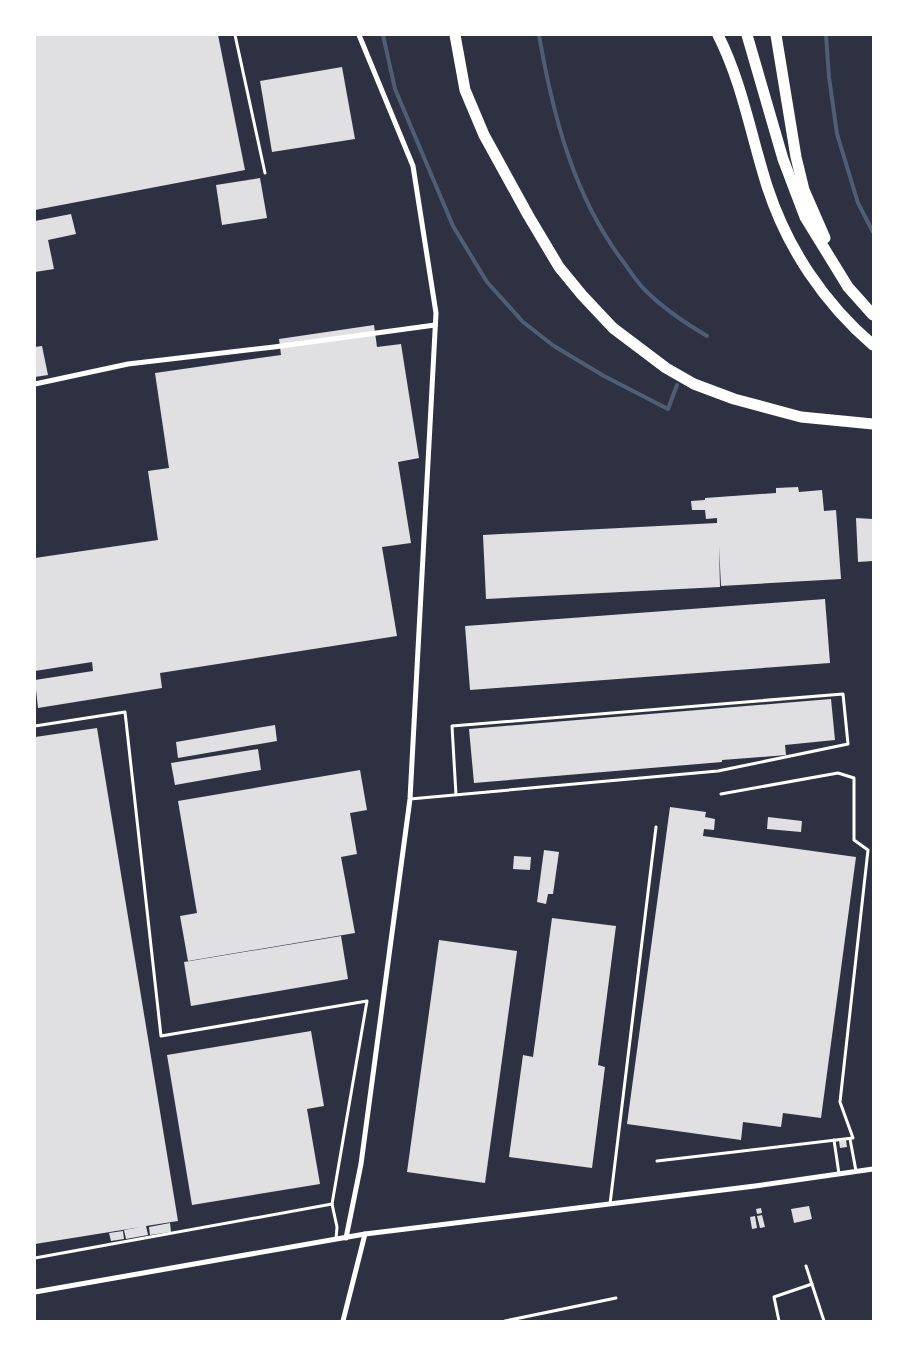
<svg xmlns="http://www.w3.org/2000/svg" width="908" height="1356" viewBox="0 0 908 1356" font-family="'Sofia Sans Condensed',sans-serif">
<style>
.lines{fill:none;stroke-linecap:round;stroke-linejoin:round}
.stream{stroke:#4f5d75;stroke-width:4}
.building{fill:#e0e0e3}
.service{stroke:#fff;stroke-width:3}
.minor{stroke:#fff;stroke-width:5}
.motorway{stroke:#fff;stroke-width:11}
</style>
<rect width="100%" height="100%" fill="#2d3142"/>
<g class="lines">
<!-- stream -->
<g class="stream">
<path d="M 383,35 L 395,89 L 453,226 L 487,282 L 523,322 L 554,346 L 604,376 L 668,409 L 677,385"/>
<path d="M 539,35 C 553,116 574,198 625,264 C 631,273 638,283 646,291 C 664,309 685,323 707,336"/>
<path d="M 826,35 L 829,77 L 837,134 L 858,203 L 873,232"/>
</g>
</g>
<!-- building -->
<g class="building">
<path d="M 35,35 L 218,35 L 245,170 L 35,210 Z"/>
<path d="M 342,67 L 355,139 L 272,152 L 260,81 Z"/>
<path d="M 260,178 L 267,218 L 222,225 L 216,185 Z"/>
<path d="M 71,214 L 76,234 L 48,240 L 54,269 L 35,272 L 35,221 Z"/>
<path d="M 374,325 L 377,347 L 401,344 L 419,458 L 398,462 L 411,543 L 382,547 L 397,636 L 160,673 L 162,688 L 38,708 L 35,680 L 93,671 L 92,662 L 35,671 L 35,558 L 158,540 L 148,471 L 169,468 L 155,373 L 281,355 L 279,339 Z"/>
<path d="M 42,346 L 48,375 L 35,377 L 35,347 Z"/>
<path d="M 798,487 L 799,492 L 822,490 L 824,511 L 836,510 L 841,579 L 721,586 L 719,546 L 720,587 L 486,599 L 483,535 L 717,523 L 717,518 L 706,519 L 705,510 L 692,510 L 691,501 L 705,500 L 705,498 L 776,493 L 776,488 Z"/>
<path d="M 856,518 L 873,519 L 873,561 L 858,562 Z"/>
<path d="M 825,599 L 830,663 L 470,690 L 465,626 Z"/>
<path d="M 831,699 L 835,740 L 785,745 L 786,755 L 722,760 L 722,762 L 474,783 L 469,729 Z"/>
<path d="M 275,725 L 277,741 L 178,758 L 176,742 Z"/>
<path d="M 97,728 L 178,1221 L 146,1226 L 148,1235 L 126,1239 L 124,1230 L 141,1227 L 35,1244 L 35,737 Z"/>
<path d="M 258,749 L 261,770 L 175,785 L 171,763 Z"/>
<path d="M 360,770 L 367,810 L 350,813 L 357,854 L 341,857 L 355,933 L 188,961 L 180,916 L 197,913 L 178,801 Z"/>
<path d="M 670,807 L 706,812 L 705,817 L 715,819 L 714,830 L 704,829 L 703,836 L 856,857 L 821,1118 L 783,1113 L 781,1127 L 743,1122 L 741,1140 L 627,1124 Z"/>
<path d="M 768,817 L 802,821 L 801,832 L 767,829 Z"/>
<path d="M 544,850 L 559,852 L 553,894 L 548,894 L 546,904 L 537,902 Z"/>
<path d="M 514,856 L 531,857 L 530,870 L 513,869 Z"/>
<path d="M 552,918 L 616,926 L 598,1065 L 605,1067 L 592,1168 L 509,1157 L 523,1055 L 533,1057 Z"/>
<path d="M 341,936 L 348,979 L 191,1006 L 184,962 Z"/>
<path d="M 439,940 L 517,951 L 485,1183 L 407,1172 Z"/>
<path d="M 311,1031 L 324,1106 L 307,1109 L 320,1184 L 192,1205 L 167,1055 Z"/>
<path d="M 846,1140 L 847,1147 L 840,1148 L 839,1141 Z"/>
<path d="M 809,1206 L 812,1219 L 794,1223 L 791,1209 Z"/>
<path d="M 761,1208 L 762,1213 L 757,1214 L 756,1209 Z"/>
<path d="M 762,1215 L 765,1227 L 760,1228 L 757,1216 Z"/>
<path d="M 755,1216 L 757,1228 L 752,1229 L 750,1217 Z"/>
<path d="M 170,1223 L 171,1232 L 150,1235 L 149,1227 Z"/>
<path d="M 123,1231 L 124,1239 L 111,1241 L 109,1233 Z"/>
</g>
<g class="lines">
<!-- service -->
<g class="service">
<path d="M 235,35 L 265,173"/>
<path d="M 35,726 L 125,712 L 161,1036 L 367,1001 L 332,1204 L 35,1258"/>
<path d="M 410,799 L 718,771 L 848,744 L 843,694 L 452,726 L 456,795"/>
<path d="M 850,1139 L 856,1171"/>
<path d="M 834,1140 L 839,1174"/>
<path d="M 657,1161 L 853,1138 L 840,1102 L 868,850 L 854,840 L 854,778 L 838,773 L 721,794"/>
<path d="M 332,1204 L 337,1227 L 336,1239"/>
<path d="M 610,1204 L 656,827"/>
<path d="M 806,1266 L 824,1321"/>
<path d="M 505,1321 L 616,1298"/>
<path d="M 779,1321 L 774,1297 L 812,1284"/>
</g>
<!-- minor -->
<g class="minor">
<path d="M 35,384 L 128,364 L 274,347 L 435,325"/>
<path d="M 346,1238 L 361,1164 L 410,799 L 436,313 L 413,166 L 359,35"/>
<path d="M 35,1292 L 365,1234 L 755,1186 L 873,1169"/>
<path d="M 343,1321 L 365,1234"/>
</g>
<!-- motorway -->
<g class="motorway">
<path d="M 455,35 L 465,90 L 484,135 L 528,215 L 559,267 L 582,295 L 613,328 L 666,368 L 694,384 L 734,399 L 801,417 L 873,424"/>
<path d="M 718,35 C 742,82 751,136 767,186 C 787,248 824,303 873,345"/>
<path d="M 747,35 L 783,159 L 805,217 L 848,287 L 873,315"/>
<path d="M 776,35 L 796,157 L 804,190 L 825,238"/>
</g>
</g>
<!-- border -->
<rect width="908" height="1356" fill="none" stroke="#ffffff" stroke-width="72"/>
</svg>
